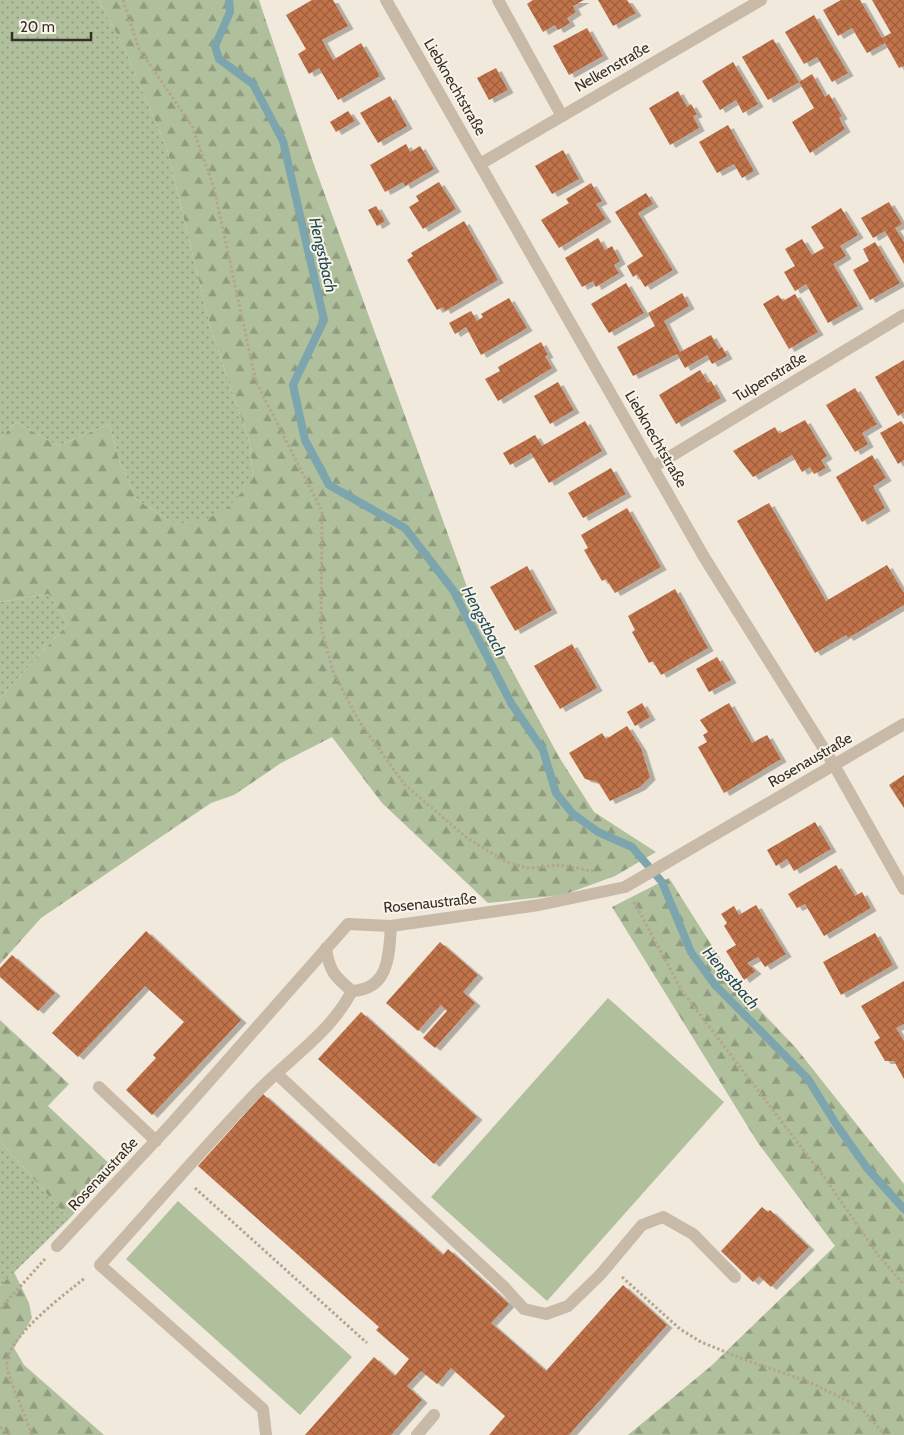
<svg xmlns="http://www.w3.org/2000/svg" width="904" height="1435" viewBox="0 0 904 1435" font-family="Cabin,sans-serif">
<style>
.grass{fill:url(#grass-dots)}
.forest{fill:url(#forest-firs)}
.green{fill:#b0bf9c}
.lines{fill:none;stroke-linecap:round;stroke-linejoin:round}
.stream{stroke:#7ca5ad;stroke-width:8}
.building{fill:url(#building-cross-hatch);filter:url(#shadow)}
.path{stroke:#b4a592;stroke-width:3;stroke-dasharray:2.5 2.5;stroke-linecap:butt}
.minor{stroke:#c9baa8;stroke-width:12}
.labels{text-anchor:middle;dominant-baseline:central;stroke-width:4;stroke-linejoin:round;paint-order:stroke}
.street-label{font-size:15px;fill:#362e28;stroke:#f9f3e8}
.water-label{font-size:16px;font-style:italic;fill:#1f4c56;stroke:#f9f3e8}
</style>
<defs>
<pattern id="grass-dots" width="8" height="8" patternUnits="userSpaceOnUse" patternTransform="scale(1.25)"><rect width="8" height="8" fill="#b0bf9c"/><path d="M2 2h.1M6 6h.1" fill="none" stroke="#909c7f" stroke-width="1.8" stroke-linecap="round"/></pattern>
<pattern id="forest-firs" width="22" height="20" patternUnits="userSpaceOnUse" patternTransform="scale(1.25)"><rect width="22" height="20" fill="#b0bf9c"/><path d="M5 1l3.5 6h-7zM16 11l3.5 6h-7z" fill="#909c7f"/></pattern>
<pattern id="building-cross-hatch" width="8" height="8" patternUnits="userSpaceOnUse" patternTransform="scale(1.25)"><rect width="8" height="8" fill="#c17349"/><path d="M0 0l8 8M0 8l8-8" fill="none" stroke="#9e5f3d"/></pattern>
<filter id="shadow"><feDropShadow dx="5.5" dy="3" stdDeviation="0" flood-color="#0004"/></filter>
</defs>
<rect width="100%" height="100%" fill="#f1e9dc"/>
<!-- grass -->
<g class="grass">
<path d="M 0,0 L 99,0 L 126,52 L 167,149 L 210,326 L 250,444 L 253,479 C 225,514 221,519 175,524 L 137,500 L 120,463 L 109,424 L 58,446 L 16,422 L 0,439 Z"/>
<path d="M 49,594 L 68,624 L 0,698 L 0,602 Z"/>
<path d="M 0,1141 L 69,1219 L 0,1286 Z"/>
</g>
<!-- forest -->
<g class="forest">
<path d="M 99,0 L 259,0 L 313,162 L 467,587 L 559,757 L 594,812 L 656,852 L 615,876 L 563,895 L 488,903 L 382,803 L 332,737 L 281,763 L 234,795 L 211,803 L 41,918 L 0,964 L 0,698 L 68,624 L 49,594 L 0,602 L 0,439 L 16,422 L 58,446 L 109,424 L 120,463 L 137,500 L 175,524 C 221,518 225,514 253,478 L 250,444 L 210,326 L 167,149 L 126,52 Z"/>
<path d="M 669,878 L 738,987 L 796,1048 L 904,1184 L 904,1435 L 628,1435 L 711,1366 L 835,1246 L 758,1143 L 612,907 Z"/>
<path d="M 0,1020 L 69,1084 L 48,1106 L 115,1169 L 69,1219 L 0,1141 Z"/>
<path d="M 14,1272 L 29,1303 L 32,1318 L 14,1348 L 24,1365 L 104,1435 L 0,1435 L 0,1286 Z"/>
</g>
<!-- green -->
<g class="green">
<path d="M 608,998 L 724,1102 L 547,1301 L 431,1197 Z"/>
<path d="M 178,1201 L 352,1357 L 300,1415 L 126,1259 Z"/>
</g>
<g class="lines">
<!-- stream -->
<path class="stream" d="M 229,0 L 230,12 L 215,46 L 219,59 L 253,84 L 283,141 L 324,320 L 293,385 L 305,440 L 329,485 L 405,528 L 453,590 L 511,703 L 543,750 L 556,793 L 573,814 L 598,832 L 632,847 L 662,882 L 691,952 L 715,985 L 808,1079 L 836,1124 L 867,1168 L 904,1209"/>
</g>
<!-- building -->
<g class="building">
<path d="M 312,0 L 333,0 L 348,26 L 322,40 L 333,60 L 361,43 L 380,76 L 338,100 L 319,68 L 309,74 L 298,54 L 306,49 L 286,15 Z"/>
<path d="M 533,0 L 584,0 L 573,6 L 576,12 L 567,18 L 570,23 L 558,30 L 555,25 L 543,32 L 527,4 Z"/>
<path d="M 598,0 L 627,0 L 636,13 L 613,26 Z"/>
<path d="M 841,0 L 860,0 L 882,38 L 891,33 L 872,0 L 904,0 L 904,66 L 899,68 L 885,43 L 867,53 L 852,28 L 838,36 L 823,10 Z"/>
<path d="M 814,15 L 848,73 L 832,82 L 817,57 L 804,64 L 785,32 Z"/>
<path d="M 587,28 L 603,56 L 569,75 L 553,46 Z"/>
<path d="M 773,39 L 799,82 L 768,100 L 742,57 Z"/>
<path d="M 733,62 L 758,104 L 743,113 L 736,100 L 720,110 L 702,81 Z"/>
<path d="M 496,68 L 508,90 L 489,100 L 477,78 Z"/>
<path d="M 812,74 L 825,97 L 829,94 L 842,116 L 839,118 L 845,129 L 810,153 L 792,122 L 814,108 L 799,82 Z"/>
<path d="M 678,91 L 687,107 L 691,104 L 697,114 L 693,116 L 699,128 L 670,145 L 649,108 Z"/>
<path d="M 390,96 L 407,126 L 378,143 L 360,113 Z"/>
<path d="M 348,111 L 355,121 L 336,132 L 330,122 Z"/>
<path d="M 728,125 L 754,171 L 742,178 L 734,164 L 717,173 L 699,142 Z"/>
<path d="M 406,144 L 410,152 L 420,146 L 434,169 L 405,186 L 403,182 L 385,192 L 370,165 Z"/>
<path d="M 563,150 L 579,179 L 552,194 L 535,166 Z"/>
<path d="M 439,182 L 456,209 L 423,229 L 409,207 L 419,201 L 416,196 Z"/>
<path d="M 591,183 L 602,201 L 596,204 L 606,219 L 559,248 L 541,220 L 569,203 L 566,199 Z"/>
<path d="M 646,193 L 653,204 L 638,213 L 673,270 L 645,287 L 637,274 L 633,277 L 627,266 L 643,256 L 615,212 Z"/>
<path d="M 889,202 L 902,224 L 895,228 L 904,242 L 904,264 L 885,231 L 873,238 L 861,218 Z"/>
<path d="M 376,206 L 385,221 L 377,226 L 368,210 Z"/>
<path d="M 841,208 L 858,235 L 840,246 L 846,256 L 833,264 L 858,306 L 828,323 L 806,284 L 795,291 L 784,272 L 795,266 L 785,249 L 802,239 L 812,255 L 824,248 L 811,227 Z"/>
<path d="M 464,221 L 498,280 L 445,311 L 443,307 L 437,310 L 407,260 L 413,256 L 411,253 Z"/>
<path d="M 598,238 L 605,250 L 612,246 L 620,261 L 614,265 L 619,273 L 596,287 L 593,281 L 582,287 L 565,258 Z"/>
<path d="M 875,242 L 900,283 L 870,300 L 853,270 L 869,261 L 863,249 Z"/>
<path d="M 626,283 L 644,313 L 609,333 L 591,304 Z"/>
<path d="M 682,293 L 689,306 L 664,321 L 680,352 L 711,335 L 719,349 L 722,347 L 727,356 L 712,364 L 707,355 L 685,368 L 677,354 L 633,376 L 617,347 L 655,326 L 648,313 Z"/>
<path d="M 795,294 L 818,332 L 789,349 L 763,304 L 778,295 L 783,301 Z"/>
<path d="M 509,298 L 527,328 L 481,355 L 466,327 L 455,334 L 449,323 L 471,311 L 477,321 L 483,317 L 481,314 Z"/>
<path d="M 541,342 L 548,355 L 545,356 L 552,368 L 498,401 L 485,379 L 500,371 L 498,367 Z"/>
<path d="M 904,360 L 904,412 L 898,416 L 875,377 Z"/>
<path d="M 700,370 L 708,383 L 711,381 L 721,398 L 676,424 L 659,395 Z"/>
<path d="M 558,382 L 574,410 L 550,424 L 534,396 Z"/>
<path d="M 855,388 L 877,424 L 862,433 L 868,444 L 855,452 L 826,405 Z"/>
<path d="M 805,420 L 827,456 L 821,460 L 826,468 L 814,474 L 810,467 L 802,472 L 792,455 L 753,477 L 733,451 L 775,427 L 779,434 Z"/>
<path d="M 585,421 L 602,451 L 549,483 L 531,453 L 510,465 L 503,453 L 535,435 L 542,446 Z"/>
<path d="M 901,421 L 904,425 L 904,460 L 898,464 L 880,433 Z"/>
<path d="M 872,455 L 886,478 L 873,486 L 885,508 L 862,522 L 836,477 Z"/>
<path d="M 611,468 L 626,494 L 583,518 L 568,493 Z"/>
<path d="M 769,503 L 826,601 L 887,565 L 904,593 L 904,605 L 848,638 L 846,635 L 815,653 L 737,521 Z"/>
<path d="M 627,508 L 661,567 L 615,593 L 606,579 L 602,581 L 584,550 L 588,548 L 581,535 Z"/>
<path d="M 527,566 L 552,610 L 515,631 L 490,587 Z"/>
<path d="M 675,589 L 708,648 L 661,675 L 653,661 L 649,663 L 632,632 L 635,630 L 628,616 Z"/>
<path d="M 572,644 L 597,688 L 560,709 L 534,666 Z"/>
<path d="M 717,657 L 731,680 L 709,692 L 696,669 Z"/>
<path d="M 642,703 L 650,717 L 635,726 L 627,712 Z"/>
<path d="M 729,703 L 752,743 L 767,735 L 781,759 L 724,793 L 698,747 L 707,742 L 703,735 L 708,732 L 700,720 Z"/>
<path d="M 627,726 L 641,748 L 650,777 L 640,787 L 610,801 L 598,782 L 585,779 L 569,753 L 602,733 L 606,739 Z"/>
<path d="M 904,775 L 904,808 L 889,785 Z"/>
<path d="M 815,822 L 831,849 L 794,871 L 787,859 L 776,866 L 767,850 Z"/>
<path d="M 836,865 L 855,896 L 862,892 L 871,908 L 824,936 L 805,904 L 797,908 L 788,894 Z"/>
<path d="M 756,905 L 786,954 L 765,967 L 758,957 L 747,963 L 756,971 L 744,980 L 726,951 L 736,945 L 724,926 L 727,923 L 721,914 L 734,906 L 739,915 Z"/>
<path d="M 146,931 L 241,1020 L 152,1115 L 126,1090 L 156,1058 L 153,1055 L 184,1022 L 145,986 L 78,1057 L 52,1033 Z"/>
<path d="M 875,933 L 893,965 L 841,995 L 823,962 Z"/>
<path d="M 440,942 L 478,975 L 463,992 L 475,1003 L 435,1048 L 423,1038 L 447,1011 L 441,1005 L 418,1031 L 386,1003 Z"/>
<path d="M 12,955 L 55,993 L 38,1011 L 0,977 L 0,968 Z"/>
<path d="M 904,981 L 904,1024 L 896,1028 L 904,1041 L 904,1079 L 894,1061 L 885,1061 L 874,1042 L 880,1038 L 861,1006 Z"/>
<path d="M 361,1012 L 477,1117 L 434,1164 L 318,1059 Z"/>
<path d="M 263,1094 L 443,1255 L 448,1249 L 509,1304 L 491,1323 L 546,1371 L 623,1285 L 667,1325 L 569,1435 L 489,1435 L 505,1416 L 451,1368 L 437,1384 L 421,1371 L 407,1386 L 422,1400 L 391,1435 L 305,1435 L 374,1357 L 395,1376 L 409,1359 L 376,1330 L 379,1327 L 198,1166 Z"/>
<path d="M 762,1207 L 768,1212 L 770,1210 L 809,1247 L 771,1287 L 759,1276 L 753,1282 L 721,1251 Z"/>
</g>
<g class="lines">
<!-- path -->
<g class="path">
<path d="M 123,0 L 139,49 L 192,126 L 214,188 L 256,382 L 322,511 L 321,627 L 333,671 L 357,718 L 404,784 L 467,838 L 506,862 L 528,868 L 560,865 L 592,871 L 594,874"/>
<path d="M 634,902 L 682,991 L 824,1177 L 879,1256 L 904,1285"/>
<path d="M 195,1188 L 367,1343"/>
<path d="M 622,1277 L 680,1329 L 701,1342 L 748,1361 L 809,1382 L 860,1407 L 885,1435"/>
<path d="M 0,1309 L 45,1259"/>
<path d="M 0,1427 L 10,1435"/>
<path d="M 32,1435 C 26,1417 10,1383 7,1366 C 3,1340 66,1293 85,1278"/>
</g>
<!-- minor -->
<g class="minor">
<path d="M 386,0 L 704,557 L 834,765 L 904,889"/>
<path d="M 498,0 L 562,116"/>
<path d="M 480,164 L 761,0"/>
<path d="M 653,467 L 904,315"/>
<path d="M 326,948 C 329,971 335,977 352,991 C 389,989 389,956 391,926"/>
<path d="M 277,1074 L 504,1287 L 524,1309 L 546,1314 L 568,1306 L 600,1275 L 642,1225 L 663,1217 L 693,1234 L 735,1277"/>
<path d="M 99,1087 L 156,1141"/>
<path d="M 57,1246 L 173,1122 L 348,924 L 391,926 L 539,905 L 625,887 L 904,724"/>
<path d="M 266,1435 L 263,1409 L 100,1265 C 153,1207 204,1147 259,1090 C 290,1058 331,1032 352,991"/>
<path d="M 417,1435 L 434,1415"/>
</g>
</g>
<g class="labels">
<!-- street labels -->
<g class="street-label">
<text transform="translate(612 67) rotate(-30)">Nelkenstraße</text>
<text transform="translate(455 87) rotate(60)">Liebknechtstraße</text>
<text transform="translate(770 377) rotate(-31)">Tulpenstraße</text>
<text transform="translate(656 439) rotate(60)">Liebknechtstraße</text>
<text transform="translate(810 760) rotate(-30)">Rosenaustraße</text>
<text transform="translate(430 903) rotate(-6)">Rosenaustraße</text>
<text transform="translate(103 1174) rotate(-47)">Rosenaustraße</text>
</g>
<!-- water labels -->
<g class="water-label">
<text transform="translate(323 255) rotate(77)">Hengstbach</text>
<text transform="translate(484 621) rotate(62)">Hengstbach</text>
<text transform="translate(731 978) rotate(49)">Hengstbach</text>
</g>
</g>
<!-- scale -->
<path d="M12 32v8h79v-8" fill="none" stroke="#362e28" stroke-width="2.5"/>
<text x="20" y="32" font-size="15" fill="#362e28" stroke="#f9f3e8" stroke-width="4" paint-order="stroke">20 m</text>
</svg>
